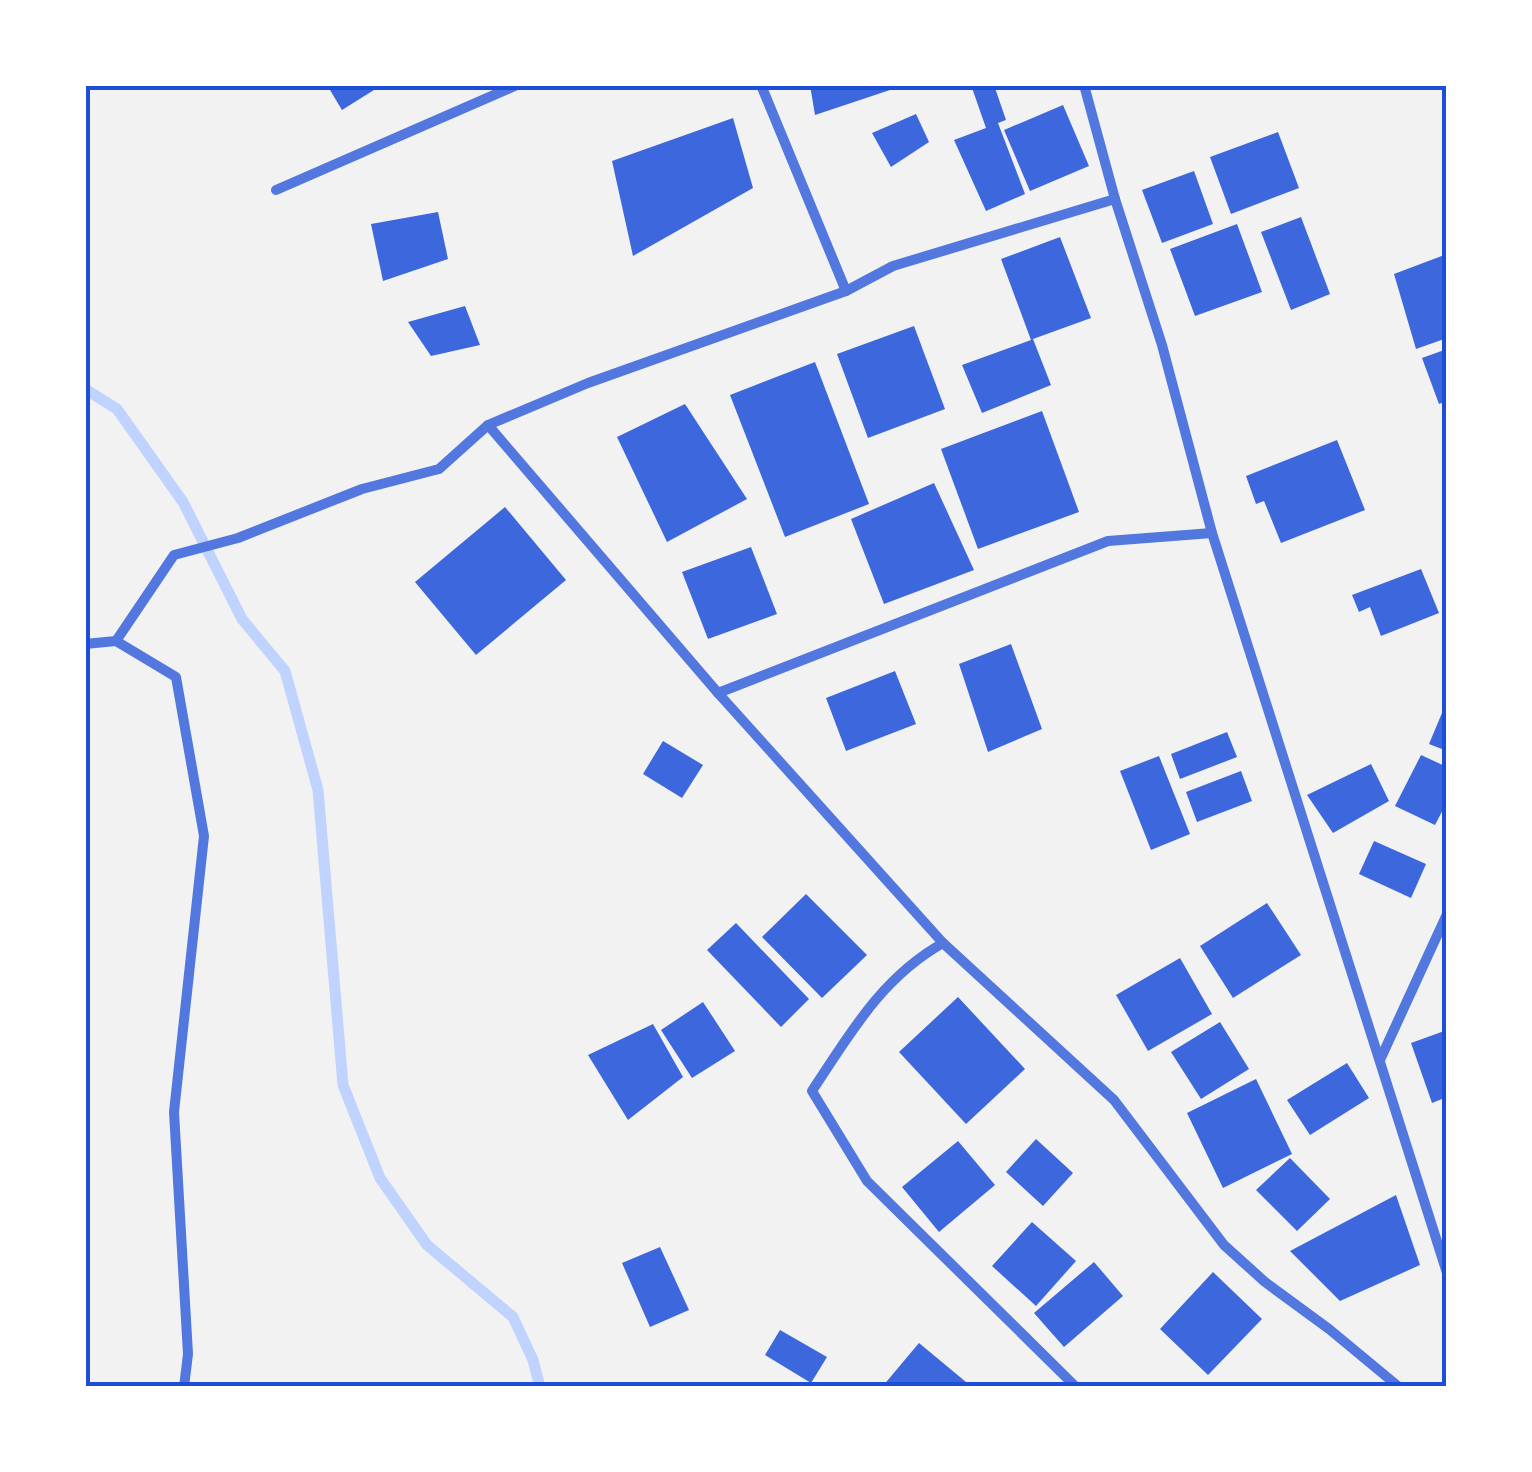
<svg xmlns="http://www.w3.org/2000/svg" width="1532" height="1472" viewBox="0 0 1532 1472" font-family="Montserrat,sans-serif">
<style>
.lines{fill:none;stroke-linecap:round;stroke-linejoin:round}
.stream{stroke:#bfd3fe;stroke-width:11}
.building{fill:#3d67dc}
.minor{stroke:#5277de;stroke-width:10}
.neatline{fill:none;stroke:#1d4ed8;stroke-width:4}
</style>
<rect width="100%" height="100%" fill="#f2f2f2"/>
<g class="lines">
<!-- stream -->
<path class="stream" d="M 85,389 L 117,409 L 183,502 L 242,619 L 285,671 L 318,790 L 343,1085 L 380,1178 L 427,1245 L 513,1317 L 533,1360 L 540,1387"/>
</g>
<!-- building -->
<g class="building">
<path d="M 327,85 L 382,85 L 342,110 Z"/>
<path d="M 810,85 L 901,85 L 902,86 L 815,115 Z"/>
<path d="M 971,85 L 994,85 L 1006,120 L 998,123 L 1025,194 L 986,211 L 954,140 L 986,128 Z"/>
<path d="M 1063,105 L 1089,166 L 1030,191 L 1004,130 Z"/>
<path d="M 916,114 L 929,142 L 891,167 L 872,133 Z"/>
<path d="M 733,118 L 753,188 L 633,256 L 612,161 Z"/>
<path d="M 1278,132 L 1299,188 L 1231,214 L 1210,157 Z"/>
<path d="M 1194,171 L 1213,224 L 1162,243 L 1142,190 Z"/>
<path d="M 438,212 L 448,259 L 383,281 L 371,224 Z"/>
<path d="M 1301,217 L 1330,294 L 1291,310 L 1261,232 Z"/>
<path d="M 1237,224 L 1262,292 L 1195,316 L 1170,249 Z"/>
<path d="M 1060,237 L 1091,318 L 1033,339 L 1051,385 L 982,413 L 962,365 L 1031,340 L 1001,259 Z"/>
<path d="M 1447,254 L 1447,338 L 1416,349 L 1394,274 Z"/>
<path d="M 465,306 L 480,345 L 431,356 L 408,322 Z"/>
<path d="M 914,326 L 945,409 L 868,438 L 837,354 Z"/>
<path d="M 1447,349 L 1447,401 L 1439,404 L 1422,358 Z"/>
<path d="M 815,362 L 869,504 L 785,537 L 730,395 Z"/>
<path d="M 685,404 L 747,499 L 667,542 L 617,437 Z"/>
<path d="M 1042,411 L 1079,512 L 978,549 L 941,449 Z"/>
<path d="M 1337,440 L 1365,510 L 1281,543 L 1264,501 L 1256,504 L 1246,476 Z"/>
<path d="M 934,483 L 974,570 L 884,604 L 851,519 Z"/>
<path d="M 505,507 L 566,580 L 476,655 L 415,582 Z"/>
<path d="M 751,547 L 777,614 L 708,639 L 682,572 Z"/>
<path d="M 1421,569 L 1439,613 L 1381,636 L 1370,607 L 1359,612 L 1352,595 Z"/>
<path d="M 1011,644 L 1042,729 L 988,752 L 959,664 Z"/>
<path d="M 895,671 L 916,724 L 846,751 L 826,698 Z"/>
<path d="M 1447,701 L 1447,751 L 1429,744 Z"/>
<path d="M 1227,732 L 1237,757 L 1180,779 L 1171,754 Z"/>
<path d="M 663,741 L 703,765 L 682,798 L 643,774 Z"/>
<path d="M 1421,755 L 1447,767 L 1447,802 L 1435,825 L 1395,806 Z"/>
<path d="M 1159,756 L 1190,834 L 1151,850 L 1120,771 Z"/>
<path d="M 1371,764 L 1389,801 L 1333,833 L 1307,795 Z"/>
<path d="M 1241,771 L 1252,801 L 1197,822 L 1186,792 Z"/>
<path d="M 1374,841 L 1426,864 L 1411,898 L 1359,874 Z"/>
<path d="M 806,894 L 867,955 L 822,998 L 762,937 Z"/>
<path d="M 1267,903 L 1301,955 L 1233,998 L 1200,946 Z"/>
<path d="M 736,923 L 809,999 L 781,1027 L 707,950 Z"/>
<path d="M 1180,958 L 1212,1014 L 1148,1051 L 1116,995 Z"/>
<path d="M 958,997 L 1025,1069 L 966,1124 L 899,1052 Z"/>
<path d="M 703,1002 L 735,1051 L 692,1078 L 661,1030 Z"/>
<path d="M 1220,1022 L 1249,1069 L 1201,1099 L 1171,1052 Z"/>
<path d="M 653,1024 L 683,1077 L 628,1120 L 588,1055 Z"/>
<path d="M 1447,1030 L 1447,1097 L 1432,1103 L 1411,1043 Z"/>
<path d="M 1347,1063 L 1369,1098 L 1310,1135 L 1287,1100 Z"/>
<path d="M 1256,1079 L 1292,1154 L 1223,1188 L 1187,1113 Z"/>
<path d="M 1036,1139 L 1073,1173 L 1043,1206 L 1006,1172 Z"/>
<path d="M 958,1141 L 995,1185 L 939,1232 L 902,1187 Z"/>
<path d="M 1290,1158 L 1330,1199 L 1297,1231 L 1256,1190 Z"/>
<path d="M 1396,1195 L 1420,1265 L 1340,1301 L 1290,1251 Z"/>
<path d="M 1032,1222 L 1076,1261 L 1036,1306 L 992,1266 Z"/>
<path d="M 660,1247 L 689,1310 L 650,1327 L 622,1263 Z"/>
<path d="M 1094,1262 L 1123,1296 L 1064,1347 L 1034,1313 Z"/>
<path d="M 1213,1272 L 1262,1319 L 1208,1375 L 1160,1329 Z"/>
<path d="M 780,1330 L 827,1357 L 811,1383 L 765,1355 Z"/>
<path d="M 919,1343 L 966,1382 L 962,1387 L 882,1387 Z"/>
</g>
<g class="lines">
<!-- minor -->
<g class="minor">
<path d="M 761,85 L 846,291"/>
<path d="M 1084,85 L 1115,199 L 1162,345 L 1212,533 L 1447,1273"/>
<path d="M 276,190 L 517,85"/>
<path d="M 488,425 L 718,693 L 943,943"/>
<path d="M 116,641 L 176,677 L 204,836 L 174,1112 L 188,1354 L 184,1387"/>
<path d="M 85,644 L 116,641 L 174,555 L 238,538 L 362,489 L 439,469 L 488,425 L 588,383 L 846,291 L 893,266 L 1115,199"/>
<path d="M 718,693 L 1108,541 L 1212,533"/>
<path d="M 1380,1060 L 1447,914"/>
<path d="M 1076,1387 L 867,1181 L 812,1091 C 850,1034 881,978 943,943 L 1114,1100 L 1224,1245 L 1265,1282 L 1329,1329 L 1399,1387"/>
</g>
</g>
<!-- border -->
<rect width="1532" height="1472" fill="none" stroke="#ffffff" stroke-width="175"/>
<rect x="88" y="88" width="1356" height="1296" class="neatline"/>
</svg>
